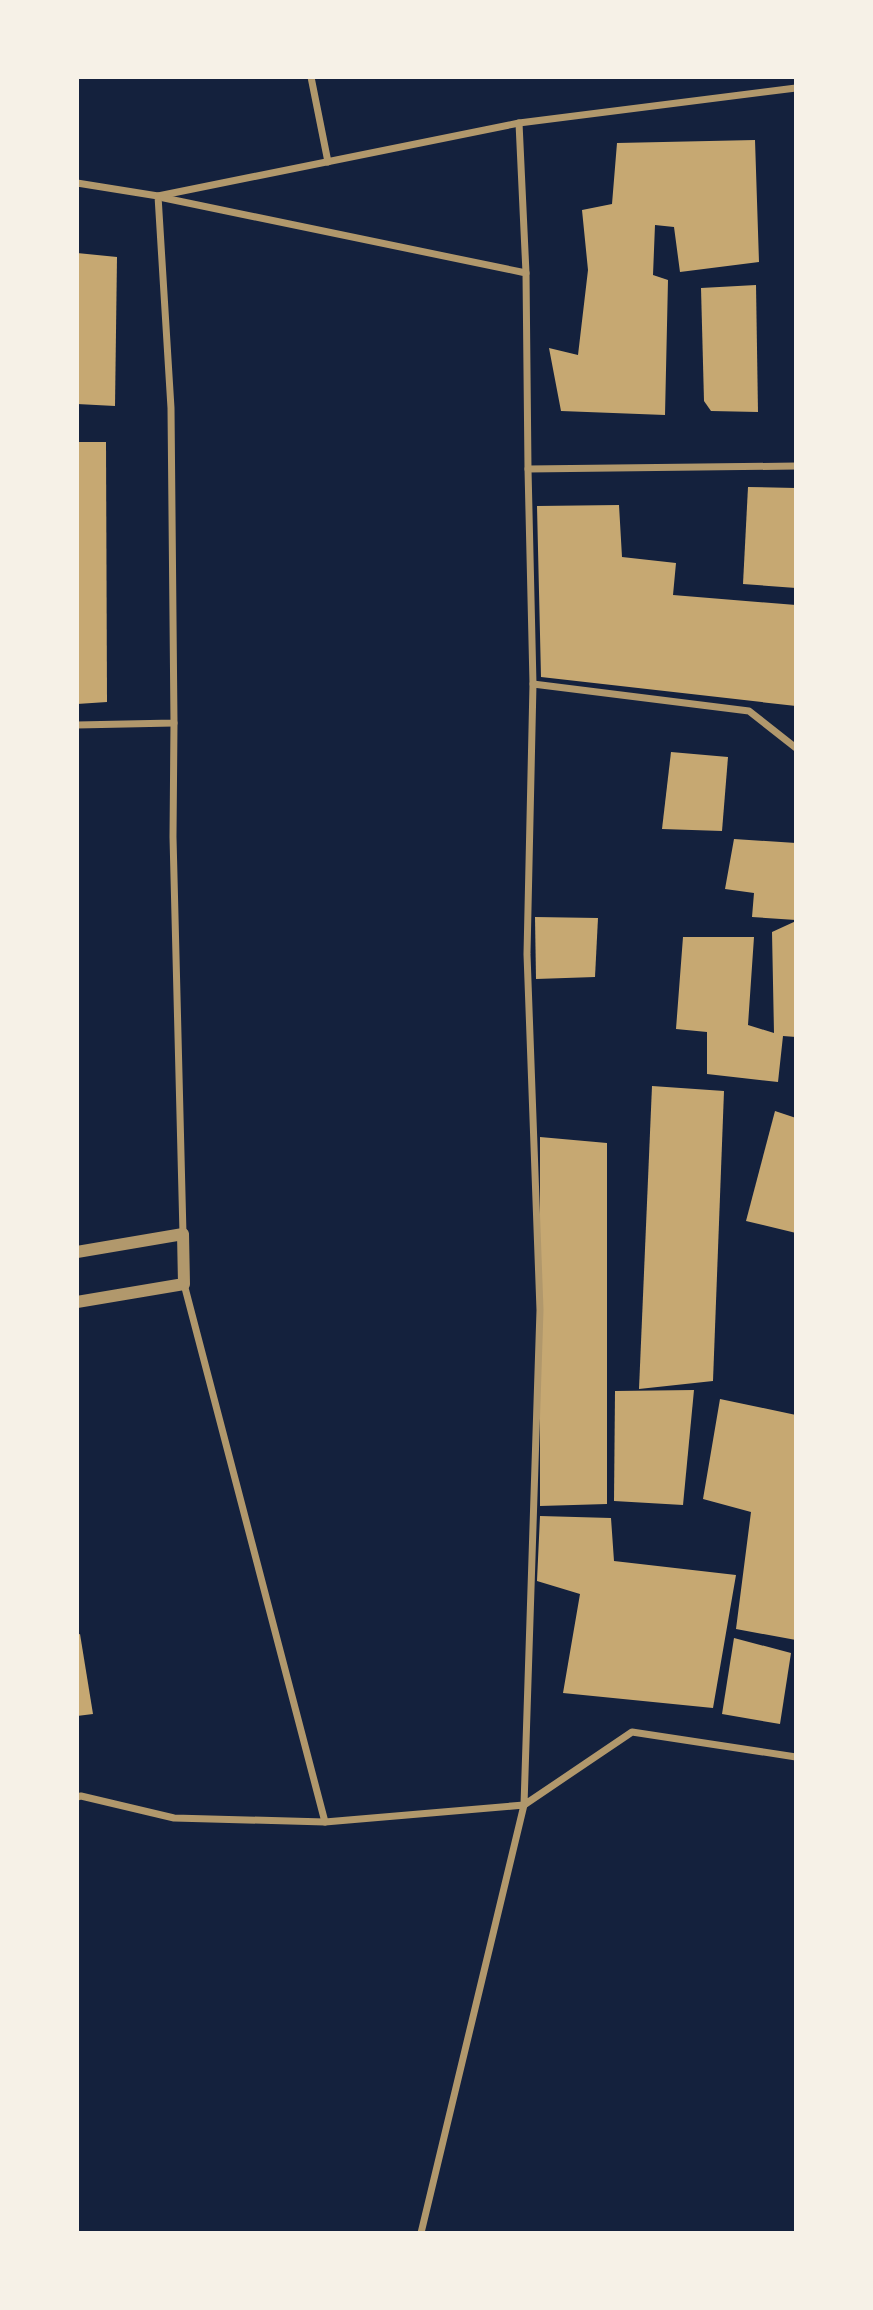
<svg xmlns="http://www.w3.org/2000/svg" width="873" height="2310" viewBox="0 0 873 2310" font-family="Jost,sans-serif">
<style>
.building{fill:#c6a872}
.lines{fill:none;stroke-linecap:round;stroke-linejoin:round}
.minor{stroke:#b1986c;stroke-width:7}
.tertiary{stroke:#b1986c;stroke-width:12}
</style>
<rect width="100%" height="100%" fill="#14213d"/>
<!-- building -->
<g class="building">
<path d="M 755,140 L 759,262 L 680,272 L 674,227 L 655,225 L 653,275 L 668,280 L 665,415 L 561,411 L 549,348 L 578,355 L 588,270 L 582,210 L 612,204 L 617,143 Z"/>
<path d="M 77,253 L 117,257 L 115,406 L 77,404 Z"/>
<path d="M 756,285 L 758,412 L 711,411 L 704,401 L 701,288 Z"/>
<path d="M 77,442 L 106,442 L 107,702 L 77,704 Z"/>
<path d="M 748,487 L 796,488 L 796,588 L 743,584 Z"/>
<path d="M 619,505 L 622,557 L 676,563 L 673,595 L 796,605 L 796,706 L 541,677 L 537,506 Z"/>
<path d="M 671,752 L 728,757 L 722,831 L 662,829 Z"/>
<path d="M 734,839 L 796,843 L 796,920 L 752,917 L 754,893 L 725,889 Z"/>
<path d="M 535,917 L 598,918 L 595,977 L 536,979 Z"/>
<path d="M 796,921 L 796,1037 L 783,1036 L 778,1082 L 707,1074 L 707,1032 L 676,1029 L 683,937 L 754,937 L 748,1025 L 774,1033 L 772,932 Z"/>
<path d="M 652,1086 L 724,1091 L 713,1381 L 639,1389 Z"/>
<path d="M 775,1111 L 796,1118 L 796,1233 L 746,1221 Z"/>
<path d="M 540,1137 L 607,1143 L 607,1504 L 540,1506 Z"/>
<path d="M 694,1390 L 683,1505 L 614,1501 L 615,1391 Z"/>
<path d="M 720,1399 L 796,1415 L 796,1640 L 736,1629 L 751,1512 L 703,1499 Z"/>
<path d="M 540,1516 L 611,1518 L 614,1561 L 736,1575 L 713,1708 L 563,1693 L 580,1594 L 537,1581 Z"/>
<path d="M 80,1634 L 93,1714 L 77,1716 L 77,1635 Z"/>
<path d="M 734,1638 L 791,1653 L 780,1724 L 722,1714 Z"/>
</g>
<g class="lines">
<!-- minor -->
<g class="minor">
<path d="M 311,77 L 328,162"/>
<path d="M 519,123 L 526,273"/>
<path d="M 77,183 L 158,196 L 171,408 L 174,723 L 77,725"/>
<path d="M 158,196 L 519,123 L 796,88"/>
<path d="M 164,198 L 526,273 L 528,469"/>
<path d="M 533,684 L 528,469 L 796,466"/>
<path d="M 174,723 L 173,837 L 183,1234"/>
<path d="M 796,748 L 749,711 L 533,684 L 527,954 L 540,1310 L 524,1805 L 632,1732 L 796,1757"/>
<path d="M 184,1284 L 325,1822"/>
<path d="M 77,1797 L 81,1796 L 174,1818 L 325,1822 L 524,1805 L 421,2233"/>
</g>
<!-- tertiary -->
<path class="tertiary" d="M 77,1252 L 183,1234 L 184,1284 L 77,1302"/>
</g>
<!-- border -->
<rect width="873" height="2310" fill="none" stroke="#f6f1e7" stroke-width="158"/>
</svg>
